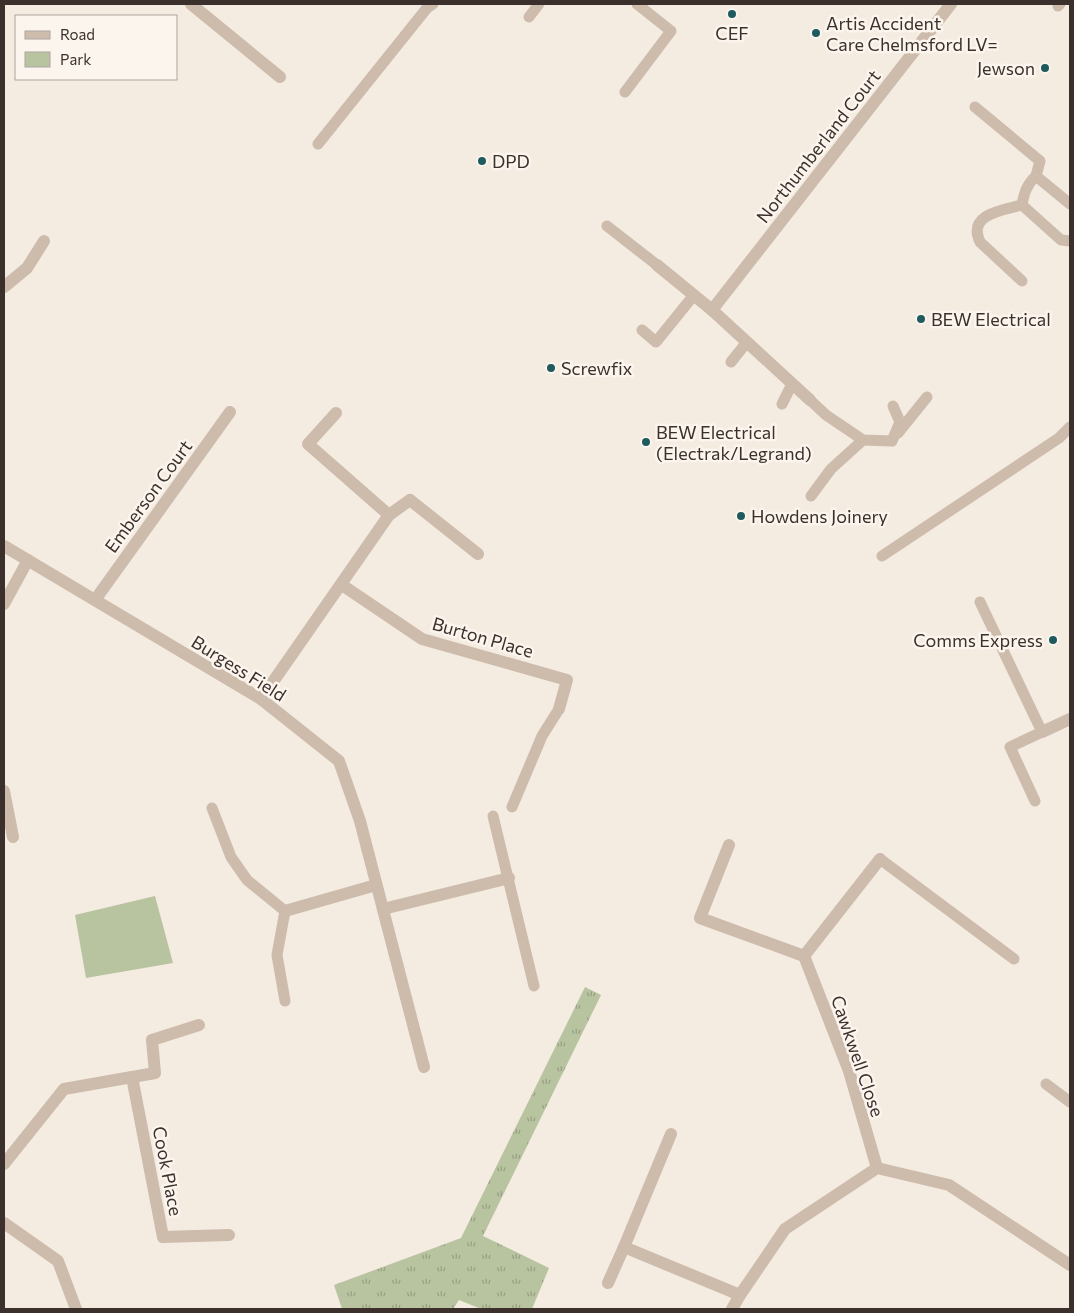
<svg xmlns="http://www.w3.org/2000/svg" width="1074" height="1313" viewBox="0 0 1074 1313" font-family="Commissioner,sans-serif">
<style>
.grass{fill:url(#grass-tufts)}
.park{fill:#b8c4a0}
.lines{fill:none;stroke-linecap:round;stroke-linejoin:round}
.lane{stroke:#cdbbac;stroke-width:11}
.street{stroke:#cdbbac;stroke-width:12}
.poi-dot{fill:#1f5a5e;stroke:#fbf5ee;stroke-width:2}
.labels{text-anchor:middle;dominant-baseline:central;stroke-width:5;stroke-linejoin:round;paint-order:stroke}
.poi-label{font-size:18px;fill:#3b302b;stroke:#fbf5ee;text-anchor:start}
.street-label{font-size:18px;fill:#3b302b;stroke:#fbf5ee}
</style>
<defs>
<pattern id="grass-tufts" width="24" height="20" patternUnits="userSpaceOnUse" patternTransform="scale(1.25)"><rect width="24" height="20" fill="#b8c4a0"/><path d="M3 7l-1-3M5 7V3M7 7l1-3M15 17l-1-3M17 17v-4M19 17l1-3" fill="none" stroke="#97a083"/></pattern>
</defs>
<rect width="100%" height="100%" fill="#f4ebe1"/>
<!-- grass -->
<path class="grass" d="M 585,987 L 601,995 L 483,1236 L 549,1268 L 532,1309 L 481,1309 L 459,1300 L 453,1309 L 342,1309 L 334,1285 L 461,1238 Z"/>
<!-- park -->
<path class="park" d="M 155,896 L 173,963 L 86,978 L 75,915 Z"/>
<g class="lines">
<!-- lane -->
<g class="lane">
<path d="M 1058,6 L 1060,4"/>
<path d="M 529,17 L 539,4"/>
<path d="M 625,92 L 671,31 L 637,4"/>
<path d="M 975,107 L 1040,161 L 1036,176"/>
<path d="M 318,144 L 427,8 L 433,4"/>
<path d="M 1070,204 L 1036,176 C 1027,184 1024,193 1022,205 L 1061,240 L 1070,241"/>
<path d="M 607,226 L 657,265"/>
<path d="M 1022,281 L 980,242 C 967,214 1003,210 1022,205"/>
<path d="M 642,330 L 656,342 L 694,295"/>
<path d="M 731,362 L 747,342"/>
<path d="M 810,400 L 826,415 L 863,440 L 892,441 L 900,422 L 893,406"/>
<path d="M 782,404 L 792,384"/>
<path d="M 898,433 L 927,397"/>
<path d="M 811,496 L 831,469 L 863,440"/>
<path d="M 882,556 L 1059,438 L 1070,427"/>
<path d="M 980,602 L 1042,732 L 1010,747 L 1035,801"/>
<path d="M 512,807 L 542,736 L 559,709"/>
<path d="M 212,808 L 231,857 L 247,880 L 285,911 L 277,955 L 285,1001"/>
<path d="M 493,816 L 534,986"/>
<path d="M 880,859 L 1014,959"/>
<path d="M 1046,1084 L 1070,1102"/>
</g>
<!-- street -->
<g class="street">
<path d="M 191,4 L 280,77"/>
<path d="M 657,265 L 712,310"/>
<path d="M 4,287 L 27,268 L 44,241"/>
<path d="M 810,400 L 712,310 L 951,4"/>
<path d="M 336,413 L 308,444 L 389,515"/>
<path d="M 4,546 L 261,699 L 339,761 L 360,821 L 424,1067"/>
<path d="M 342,585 L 422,639 L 567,680 L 559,709"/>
<path d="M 95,600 L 230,412"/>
<path d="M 4,604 L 28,560"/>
<path d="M 261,699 L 389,515 L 410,500 L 478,554"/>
<path d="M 1042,732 L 1070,719"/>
<path d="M 4,791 L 13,837"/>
<path d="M 729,845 L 700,918 L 804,956 L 849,1071 L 877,1168"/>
<path d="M 383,909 L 509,878"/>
<path d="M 285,911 L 376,885"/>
<path d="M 804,956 L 880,859"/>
<path d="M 132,1077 L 163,1237 L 229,1235"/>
<path d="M 671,1134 L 624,1247 L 740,1295"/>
<path d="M 4,1164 L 64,1089 L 155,1073 L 152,1040 L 199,1025"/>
<path d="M 4,1223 L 58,1261 L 76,1309"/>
<path d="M 608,1283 L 624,1247"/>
<path d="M 732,1309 L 740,1295 L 785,1229 L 877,1168 L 949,1185 L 1070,1265"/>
</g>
</g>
<!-- markers -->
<g class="poi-dot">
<circle cx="732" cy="14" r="5"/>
<circle cx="816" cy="33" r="5"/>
<circle cx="1045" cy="68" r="5"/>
<circle cx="482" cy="161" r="5"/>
<circle cx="921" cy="319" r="5"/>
<circle cx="551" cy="368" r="5"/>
<circle cx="646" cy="442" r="5"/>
<circle cx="741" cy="516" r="5"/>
<circle cx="1053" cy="640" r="5"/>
</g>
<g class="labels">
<!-- poi labels -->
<g class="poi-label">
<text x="826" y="23">Artis Accident<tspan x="826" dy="21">Care Chelmsford LV=</tspan></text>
<text x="732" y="33" text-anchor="middle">CEF</text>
<text x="1035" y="68" text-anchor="end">Jewson</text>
<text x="492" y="161">DPD</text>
<text x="931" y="319">BEW Electrical</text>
<text x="561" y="368">Screwfix</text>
<text x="656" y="432">BEW Electrical<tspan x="656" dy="21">(Electrak/Legrand)</tspan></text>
<text x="751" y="516">Howdens Joinery</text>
<text x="1043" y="640" text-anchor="end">Comms Express</text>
</g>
<!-- street labels -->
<g class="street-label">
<text transform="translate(818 146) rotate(-52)">Northumberland Court</text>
<text transform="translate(148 496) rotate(-54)">Emberson Court</text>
<text transform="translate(483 637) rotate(16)">Burton Place</text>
<text transform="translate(239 668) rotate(32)">Burgess Field</text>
<text transform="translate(858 1056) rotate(71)">Cawkwell Close</text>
<text transform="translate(168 1171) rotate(79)">Cook Place</text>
</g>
</g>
<!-- border -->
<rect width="1074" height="1313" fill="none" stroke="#3b302b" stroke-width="10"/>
<!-- legend -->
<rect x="15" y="15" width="162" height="65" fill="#fbf5ee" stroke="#aea6a0"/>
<rect x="25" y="31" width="25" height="8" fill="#cdbbac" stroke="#aea6a0"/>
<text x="60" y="40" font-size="15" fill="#3b302b">Road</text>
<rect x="25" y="52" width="25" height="15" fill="#b8c4a0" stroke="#aea6a0"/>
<text x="60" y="65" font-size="15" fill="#3b302b">Park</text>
</svg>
